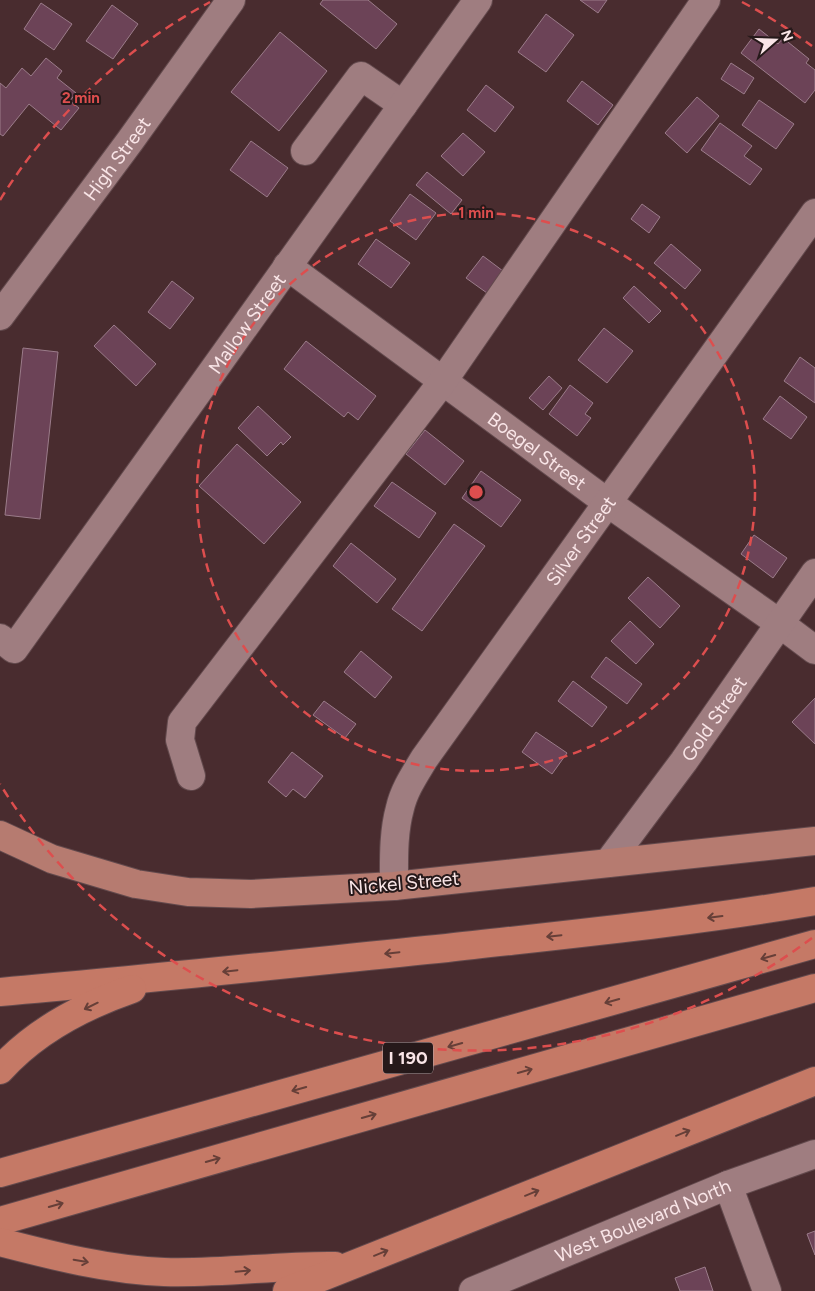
<svg xmlns="http://www.w3.org/2000/svg" width="815" height="1291" viewBox="0 0 815 1291" font-family="Figtree,sans-serif">
<style>
.building{fill:#6c4357;stroke:#9b7c8a}
.lines{fill:none;stroke-linecap:round;stroke-linejoin:round}
.minor-casing{stroke:#634a4d;stroke-width:30}
.major-casing{stroke:#634a4d;stroke-width:30}
.highway-casing{stroke:#634a4d;stroke-width:30}
.minor{stroke:#9f7d80;stroke-width:28}
.major{stroke:#b67b70;stroke-width:28}
.highway{stroke:#c57966;stroke-width:28}
.oneway{stroke:#663f38}
.ring{fill:none;stroke:#dd4e4e;stroke-width:2.5;stroke-dasharray:9 6}
.labels{text-anchor:middle;dominant-baseline:central;stroke-width:4;stroke-linejoin:round;paint-order:stroke}
.shield{fill:#26191a;stroke:#baa8aa;stroke-width:1}
.shield-label{font-size:18px;font-weight:bold;fill:#f9e5e7}
.street-label{font-size:19px;fill:#f9e5e7;stroke:#26191a}
.centre{fill:#dd4e4e;stroke:#26191a;stroke-width:2.5}
.ring-label{font-size:15px;text-anchor:middle;font-weight:bold;fill:#dd4e4e;stroke:#26191a;stroke-width:4;stroke-linejoin:round;paint-order:stroke}
</style>
<rect width="100%" height="100%" fill="#492c2f"/>
<!-- building -->
<g class="building">
<path d="M 323,0 L 368,0 L 397,24 L 376,49 L 320,4 Z"/>
<path d="M 580,0 L 607,0 L 598,13 Z"/>
<path d="M 41,3 L 72,24 L 54,50 L 24,29 Z"/>
<path d="M 112,5 L 138,24 L 113,59 L 86,41 Z"/>
<path d="M 546,14 L 574,35 L 546,72 L 518,52 Z"/>
<path d="M 759,29 L 778,44 L 783,38 L 809,59 L 806,63 L 815,70 L 815,90 L 805,103 L 741,53 Z"/>
<path d="M 280,32 L 327,71 L 279,131 L 231,92 Z"/>
<path d="M 46,58 L 62,71 L 57,78 L 76,93 L 70,101 L 79,108 L 61,130 L 29,104 L 3,136 L 0,134 L 0,83 L 6,88 L 22,68 L 31,76 Z"/>
<path d="M 731,63 L 754,78 L 744,94 L 721,79 Z"/>
<path d="M 582,81 L 613,105 L 598,125 L 567,101 Z"/>
<path d="M 486,85 L 514,107 L 495,132 L 467,110 Z"/>
<path d="M 697,97 L 719,116 L 687,153 L 665,133 Z"/>
<path d="M 759,100 L 794,124 L 776,149 L 742,125 Z"/>
<path d="M 720,123 L 752,146 L 744,156 L 762,169 L 750,185 L 701,150 Z"/>
<path d="M 463,133 L 485,152 L 463,176 L 441,156 Z"/>
<path d="M 251,141 L 288,168 L 267,197 L 230,170 Z"/>
<path d="M 427,172 L 462,200 L 451,214 L 416,185 Z"/>
<path d="M 410,194 L 436,213 L 416,240 L 390,221 Z"/>
<path d="M 642,204 L 660,217 L 649,233 L 631,219 Z"/>
<path d="M 376,239 L 410,263 L 391,288 L 358,264 Z"/>
<path d="M 671,244 L 701,270 L 685,289 L 654,263 Z"/>
<path d="M 483,256 L 503,271 L 487,293 L 466,278 Z"/>
<path d="M 172,281 L 194,298 L 170,329 L 148,312 Z"/>
<path d="M 634,286 L 661,311 L 649,323 L 623,298 Z"/>
<path d="M 114,325 L 156,364 L 136,386 L 94,346 Z"/>
<path d="M 604,328 L 633,351 L 607,383 L 578,360 Z"/>
<path d="M 306,341 L 376,396 L 358,420 L 348,412 L 344,417 L 284,369 Z"/>
<path d="M 23,348 L 58,352 L 40,519 L 5,515 Z"/>
<path d="M 800,357 L 815,368 L 815,403 L 784,381 Z"/>
<path d="M 549,376 L 562,388 L 543,410 L 529,398 Z"/>
<path d="M 570,385 L 593,403 L 585,414 L 591,418 L 577,436 L 549,414 Z"/>
<path d="M 780,396 L 807,417 L 791,439 L 763,419 Z"/>
<path d="M 258,406 L 291,437 L 283,445 L 281,442 L 267,456 L 238,428 Z"/>
<path d="M 425,430 L 464,461 L 445,485 L 406,454 Z"/>
<path d="M 237,444 L 301,502 L 264,544 L 199,486 Z"/>
<path d="M 481,471 L 521,500 L 501,527 L 462,498 Z"/>
<path d="M 392,482 L 436,513 L 419,538 L 374,506 Z"/>
<path d="M 454,524 L 485,546 L 422,631 L 392,609 Z"/>
<path d="M 754,535 L 787,558 L 773,578 L 741,554 Z"/>
<path d="M 351,543 L 396,579 L 377,603 L 333,566 Z"/>
<path d="M 648,577 L 680,606 L 660,628 L 628,598 Z"/>
<path d="M 630,621 L 654,644 L 636,664 L 611,641 Z"/>
<path d="M 361,651 L 392,677 L 375,698 L 344,672 Z"/>
<path d="M 606,657 L 642,684 L 627,704 L 591,677 Z"/>
<path d="M 573,681 L 607,707 L 592,727 L 558,701 Z"/>
<path d="M 815,698 L 815,744 L 792,722 Z"/>
<path d="M 324,701 L 356,724 L 345,738 L 313,715 Z"/>
<path d="M 536,732 L 567,753 L 552,774 L 522,752 Z"/>
<path d="M 292,752 L 323,776 L 305,798 L 293,789 L 286,797 L 268,782 Z"/>
<path d="M 815,1231 L 815,1255 L 807,1234 Z"/>
<path d="M 705,1267 L 713,1291 L 680,1291 L 675,1278 Z"/>
</g>
<g class="lines">
<!-- minor casing -->
<g class="minor-casing">
<g id="minor">
<path d="M 305,151 L 361,76 L 403,105"/>
<path id="s1" d="M 287,266 L 608,503 L 779,623 L 815,650"/>
<path id="s2" d="M 0,316 L 130,141 L 231,0"/>
<path id="s3" d="M 0,638 L 14,649 L 478,0"/>
<path d="M 191,776 L 180,740 L 182,722 L 443,381 L 706,0"/>
<path id="s4" d="M 608,863 L 684,761 L 815,573"/>
<path id="s5" d="M 394,886 C 394,860 393,833 400,808 C 404,790 415,774 424,759 L 815,213"/>
<path d="M 728,1185 L 767,1291"/>
<path id="s6" d="M 473,1291 L 728,1185 L 815,1154"/>
</g>
</g>
<!-- major casing -->
<g class="major-casing">
<path id="major" d="M 0,835 L 52,859 L 136,884 L 188,892 L 251,894 L 394,886 L 815,841"/>
</g>
<!-- highway casing -->
<g class="highway-casing">
<g id="highway">
<path d="M 0,992 C 149,979 298,963 447,948 C 570,934 693,922 815,901"/>
<path d="M 0,1070 C 35,1031 83,1006 132,989"/>
<path d="M 0,1173 L 815,944"/>
<path d="M 0,1221 L 815,988"/>
<path d="M 0,1242 C 54,1256 109,1270 164,1272 C 222,1274 278,1265 335,1266"/>
<path d="M 287,1291 L 815,1081"/>
</g>
</g>
<!-- minor -->
<use href="#minor" class="minor"/>
<!-- major -->
<use href="#major" class="major"/>
<!-- highway -->
<use href="#highway" class="highway"/>
</g>
<!-- one-way arrows -->
<defs><path id="oneway-shaft" d="M-6 0H5M1.5-3L5.5 0L1.5 3" fill="none" stroke-width="1.6" stroke-linecap="round" stroke-linejoin="round" transform="scale(1.25)"/></defs>
<g class="oneway">
<use href="#oneway-shaft" transform="translate(715 917) rotate(173)"/>
<use href="#oneway-shaft" transform="translate(554 936) rotate(174)"/>
<use href="#oneway-shaft" transform="translate(392 953) rotate(174)"/>
<use href="#oneway-shaft" transform="translate(768 957) rotate(164)"/>
<use href="#oneway-shaft" transform="translate(230 971) rotate(174)"/>
<use href="#oneway-shaft" transform="translate(612 1001) rotate(164)"/>
<use href="#oneway-shaft" transform="translate(91 1006) rotate(154)"/>
<use href="#oneway-shaft" transform="translate(455 1045) rotate(164)"/>
<use href="#oneway-shaft" transform="translate(525 1071) rotate(-16)"/>
<use href="#oneway-shaft" transform="translate(299 1089) rotate(164)"/>
<use href="#oneway-shaft" transform="translate(369 1116) rotate(-16)"/>
<use href="#oneway-shaft" transform="translate(683 1133) rotate(-22)"/>
<use href="#oneway-shaft" transform="translate(213 1160) rotate(-16)"/>
<use href="#oneway-shaft" transform="translate(532 1193) rotate(-22)"/>
<use href="#oneway-shaft" transform="translate(56 1205) rotate(-16)"/>
<use href="#oneway-shaft" transform="translate(381 1253) rotate(-22)"/>
<use href="#oneway-shaft" transform="translate(81 1261) rotate(10)"/>
<use href="#oneway-shaft" transform="translate(243 1271) rotate(-5)"/>
</g>
<!-- distance rings -->
<g class="ring">
<circle cx="476" cy="492" r="279"/>
<path d="M812 938A558 558 0 0 1 0 784M0 200A558 558 0 0 1 210 2M742 2A558 558 0 0 1 812 46"/>
</g>
<g class="labels">
<!-- shield labels -->
<rect class="shield" x="383" y="1042.5" width="50" height="31" rx="4"/>
<g class="shield-label">
<text x="408" y="1058">I 190</text>
</g>
<!-- street labels -->
<g class="street-label">
<text stroke="none"><textPath href="#s2" startOffset="196">High Street</textPath></text>
<text stroke="none"><textPath href="#s3" startOffset="418">Mallow Street</textPath></text>
<text stroke="none"><textPath href="#s1" startOffset="311">Boegel Street</textPath></text>
<text stroke="none"><textPath href="#s5" startOffset="402">Silver Street</textPath></text>
<text stroke="none"><textPath href="#s4" startOffset="179">Gold Street</textPath></text>
<text transform="translate(404 883) rotate(-5)">Nickel Street</text>
<text stroke="none"><textPath href="#s6" startOffset="184">West Boulevard North</textPath></text>
</g>
</g>
<circle cx="476" cy="492" r="8" class="centre"/>
<g class="ring-label">
<text x="81" y="103">2 min</text>
<text x="476" y="218">1 min</text>
</g>
<!-- north arrow -->
<g transform="translate(775 40) rotate(70)" stroke="#26191a" stroke-width="4" paint-order="stroke">
<path d="M0-4L9 19L0 12L-9 19Z" fill="#f9e5e7"/>
<text y="-8" font-size="14" font-weight="bold" text-anchor="middle" fill="#f9e5e7">N</text>
</g>
</svg>
